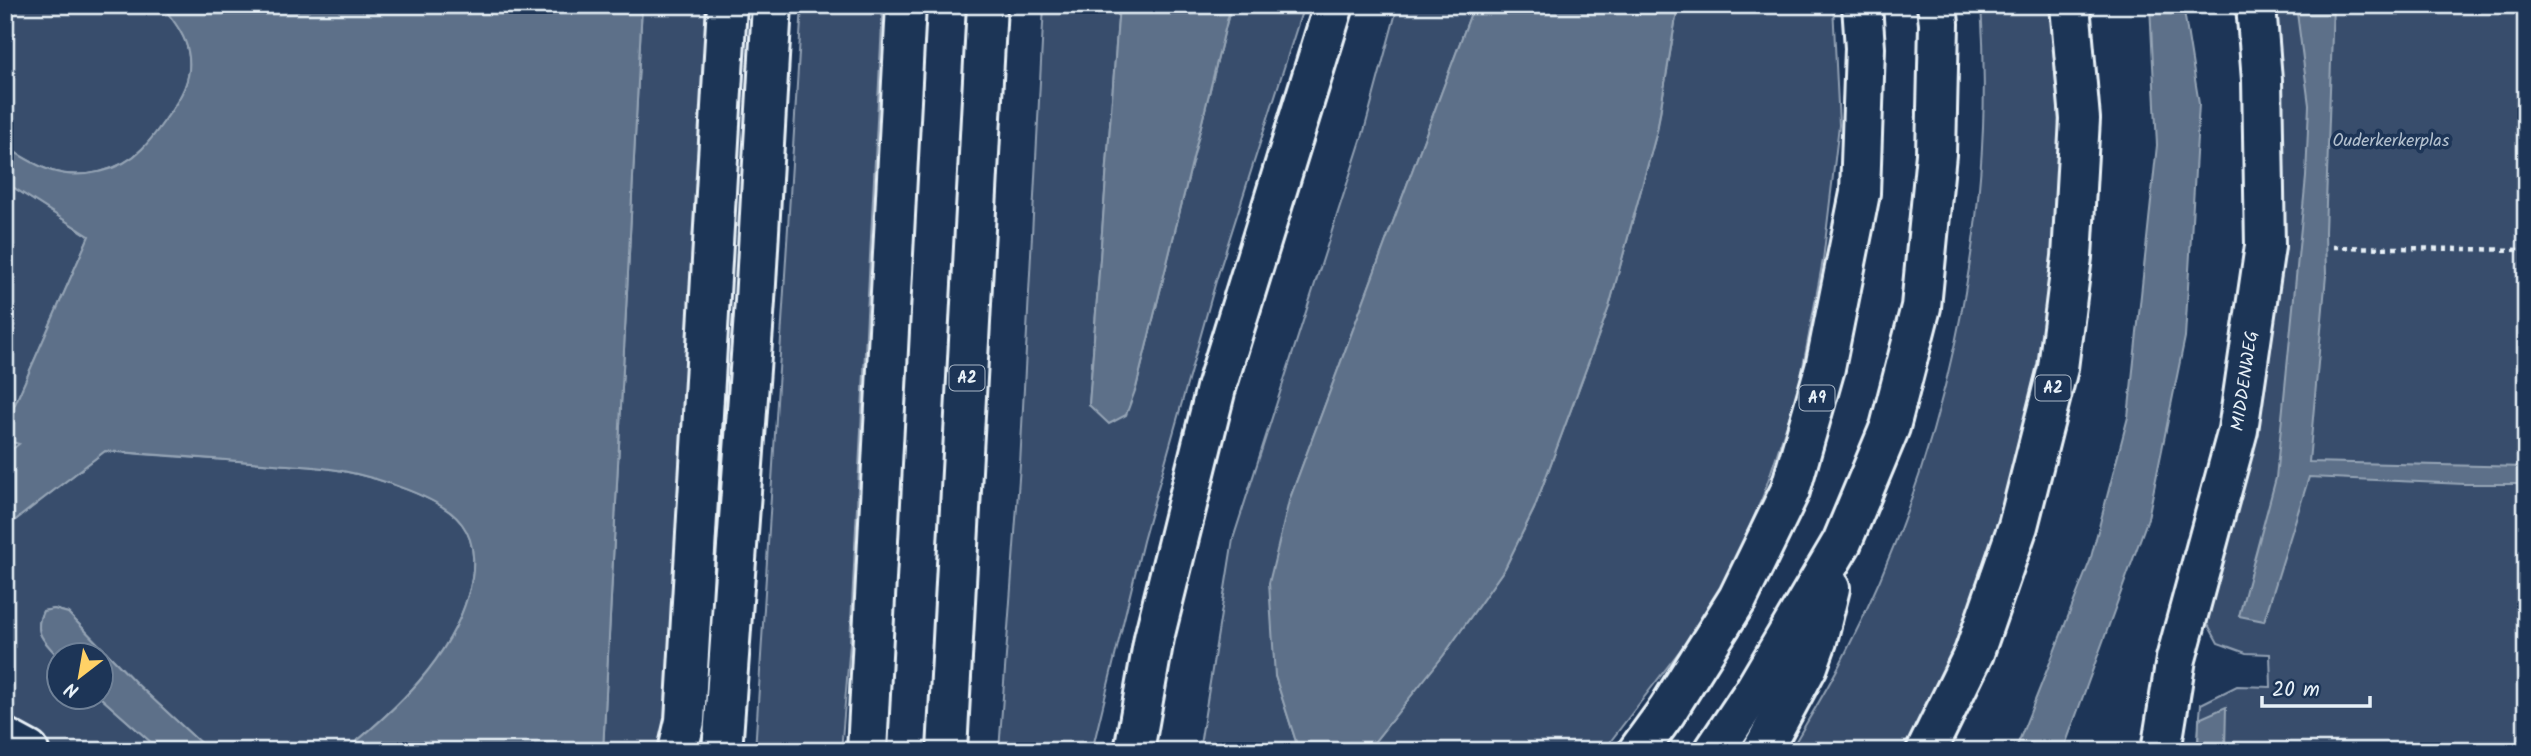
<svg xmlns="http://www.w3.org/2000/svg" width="2531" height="756" viewBox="0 0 2531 756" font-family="Kalam,sans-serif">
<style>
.green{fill:#374d6c;stroke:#909fb2;stroke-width:2}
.water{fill:#5d7089;stroke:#95a4b5;stroke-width:2}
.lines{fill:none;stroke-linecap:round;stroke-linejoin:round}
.minor-casing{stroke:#e8f1f8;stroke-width:44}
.highway-casing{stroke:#e8f1f8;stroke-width:44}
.path{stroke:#e8f1f8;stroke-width:4.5;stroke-dasharray:5 5;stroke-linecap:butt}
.minor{stroke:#1d3557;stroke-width:38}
.highway{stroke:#1d3557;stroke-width:38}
.labels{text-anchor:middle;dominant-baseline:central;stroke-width:7;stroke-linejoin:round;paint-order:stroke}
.shield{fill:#1d3557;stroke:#abb9c8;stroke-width:2}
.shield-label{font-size:16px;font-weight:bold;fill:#e8f1f8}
.park-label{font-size:18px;fill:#b3c0ce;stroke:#1d3557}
.street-label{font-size:18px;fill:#e8f1f8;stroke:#1d3557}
</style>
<rect width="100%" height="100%" fill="#1d3557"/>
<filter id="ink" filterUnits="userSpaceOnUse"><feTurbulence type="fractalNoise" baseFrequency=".0143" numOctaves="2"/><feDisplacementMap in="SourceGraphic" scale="14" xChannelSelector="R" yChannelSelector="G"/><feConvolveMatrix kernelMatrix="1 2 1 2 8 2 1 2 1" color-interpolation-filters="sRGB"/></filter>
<g filter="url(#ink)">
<!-- green -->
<g class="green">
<path d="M 5,5 L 162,5 C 172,19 185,34 188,51 C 194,78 181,99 165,120 C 158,130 151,140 142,149 C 121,171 82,180 52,171 C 36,166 19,155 5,146 Z"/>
<path d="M 642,5 L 735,5 L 694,751 L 603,751 Z"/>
<path d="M 802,5 L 883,5 L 850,643 L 841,751 L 755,751 Z"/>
<path d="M 1044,5 L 1119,5 L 1089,405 L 1136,388 L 1231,5 L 1304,5 L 1216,281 L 1143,541 L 1092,751 L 999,751 L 1020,465 Z"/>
<path d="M 1398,5 L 1474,5 L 1289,501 L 1275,676 L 1299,751 L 1199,751 L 1233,539 L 1364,131 Z"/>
<path d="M 1678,5 L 1833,5 L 1839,125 L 1823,260 L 1799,388 L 1763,496 L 1717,602 L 1603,751 L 1367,751 L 1443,656 L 1505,568 L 1534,509 L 1609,307 L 1657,131 Z"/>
<path d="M 1981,5 L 2053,5 L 2056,27 L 2060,169 L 2052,299 L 2031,420 L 1997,544 L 1957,645 L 1906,751 L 1790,751 C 1808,720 1827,690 1843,658 C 1943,464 1997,224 1981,5 Z"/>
<path d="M 2261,5 L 2526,5 L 2526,751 L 2197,751 L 2201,704 L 2237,686 L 2271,687 L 2270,654 L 2246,653 L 2218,643 L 2205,619 L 2256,403 Z"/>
<path d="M 5,182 L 89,236 L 5,427 Z"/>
<path d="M 105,451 C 161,456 218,459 274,464 C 297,466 321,466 343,471 C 374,477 443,497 462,524 C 477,544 475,573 468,595 C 450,659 395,710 345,751 L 209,751 L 138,685 L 68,613 L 54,609 L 43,611 C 32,634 45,641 59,658 L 60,696 L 100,697 L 161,751 L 5,751 L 5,528 Z"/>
</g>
<!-- water -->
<g class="water">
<path d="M 162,5 L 642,5 L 603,751 L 345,751 C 395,710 450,660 468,595 C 475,573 477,544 462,524 C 443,497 374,477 343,471 C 321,466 297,466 274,464 C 218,459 162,455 105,451 L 5,528 L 5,455 L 19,444 L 5,440 L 5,427 L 89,236 L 5,182 L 5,146 C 19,155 36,166 52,171 C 82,180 121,171 142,149 C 151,140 158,130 165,120 C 180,99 194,78 188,51 C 185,34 172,19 162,5 Z"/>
<path d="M 1119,5 L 1231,5 L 1136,388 L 1126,415 L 1109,424 L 1089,405 Z"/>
<path d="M 1474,5 L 1678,5 L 1657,131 L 1609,307 L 1534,509 L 1505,568 L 1443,656 L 1367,751 L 1299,751 L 1275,676 L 1269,583 L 1289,501 Z"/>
<path d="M 2150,5 L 2183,5 L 2199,104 L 2185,337 L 2148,518 L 2063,751 L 2015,751 L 2090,561 L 2128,417 L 2157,145 Z"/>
<path d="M 2296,5 L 2333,5 L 2325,232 L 2326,275 L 2309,462 L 2526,467 L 2526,484 L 2464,484 L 2309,477 L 2264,621 L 2239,616 L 2276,478 L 2306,177 L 2309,105 Z"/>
<path d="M 54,609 L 68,613 L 138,685 L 209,751 L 161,751 L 100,697 L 102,654 L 60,654 L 59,658 C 45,641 32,634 43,611 Z"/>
<path d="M 2226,707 L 2225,751 L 2198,751 L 2199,719 Z"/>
</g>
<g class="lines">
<!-- minor casing -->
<g class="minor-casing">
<g id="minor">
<path d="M 5,738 L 29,751"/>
<path d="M 678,751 L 685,721 L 727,5"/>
<path id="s1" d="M 2161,751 L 2176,659 L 2238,430 L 2265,246 L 2262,80 L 2256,5"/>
</g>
</g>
<!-- highway casing -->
<g class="highway-casing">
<g id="highway">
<path d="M 722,751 L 755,301 L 772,5"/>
<path d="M 867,751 L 906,5"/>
<path d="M 947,751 L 987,5"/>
<path d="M 1134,751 L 1154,638 L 1216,388 L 1334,5"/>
<path d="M 1638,751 L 1667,711 L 1738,598 L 1790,491 L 1825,368 L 1860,193 L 1865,48 L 1862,5"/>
<path d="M 1714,751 L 1754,691 L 1842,542 L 1890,427 L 1921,307 L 1936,154 L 1939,24 L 1937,5"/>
<path d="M 1762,751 L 1808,666 L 1817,641 L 1830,588"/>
<path d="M 1926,751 L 1974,653 L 2018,526 L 2058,368 L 2072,257 L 2080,119 L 2070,5"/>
</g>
</g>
<!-- path -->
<path class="path" d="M 2333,247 L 2526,250"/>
<!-- minor -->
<use href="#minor" class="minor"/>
<!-- highway -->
<use href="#highway" class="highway"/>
</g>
</g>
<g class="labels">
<!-- shield labels -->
<g class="shield">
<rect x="949.5" y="365.5" width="35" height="25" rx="5"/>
<rect x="2035.5" y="375.5" width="35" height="25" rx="5"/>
<rect x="1799.5" y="385.5" width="35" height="25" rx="5"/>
</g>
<g class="shield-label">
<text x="967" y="378">A2</text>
<text x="2053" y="388">A2</text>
<text x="1817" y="398">A9</text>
</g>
<!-- park labels -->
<g class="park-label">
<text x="2391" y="141">Ouderkerkerplas</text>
</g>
<!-- street labels -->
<g class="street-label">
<text stroke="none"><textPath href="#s1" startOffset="380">MIDDENWEG</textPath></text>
</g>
</g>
<!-- margin -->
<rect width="2531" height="756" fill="none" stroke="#1d3557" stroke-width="28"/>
<rect x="14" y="14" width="2503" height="728" fill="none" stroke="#e8f1f8" stroke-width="2.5" filter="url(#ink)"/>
<!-- north arrow -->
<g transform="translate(80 676) rotate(211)"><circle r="33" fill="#1d3557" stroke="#6e8097" stroke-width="2"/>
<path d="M0-5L12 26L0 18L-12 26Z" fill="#ffd166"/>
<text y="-10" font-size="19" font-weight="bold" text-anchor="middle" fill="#e8f1f8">N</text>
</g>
<!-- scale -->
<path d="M2262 696v10h108v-10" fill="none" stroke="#e8f1f8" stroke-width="3.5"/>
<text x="2272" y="696" font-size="21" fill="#e8f1f8" stroke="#1d3557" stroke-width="5" paint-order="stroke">20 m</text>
</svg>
